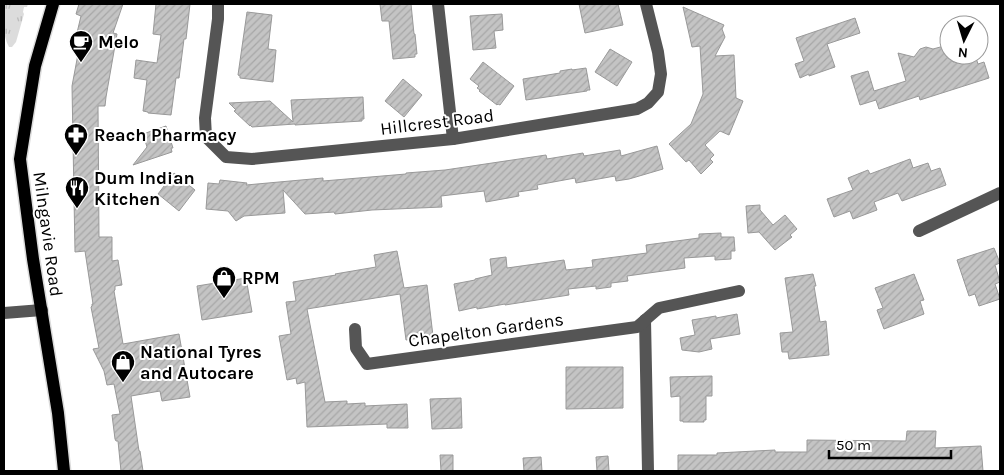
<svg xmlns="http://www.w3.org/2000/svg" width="1004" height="475" viewBox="0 0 1004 475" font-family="Karla,sans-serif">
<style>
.grass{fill:url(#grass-tufts)}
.building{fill:url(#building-hatch);stroke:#999}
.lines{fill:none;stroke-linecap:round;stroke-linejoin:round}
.major-casing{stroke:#dbdbdb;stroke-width:15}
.minor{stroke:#555;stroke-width:12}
.major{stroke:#000;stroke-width:12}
.labels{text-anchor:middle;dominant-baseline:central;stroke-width:4;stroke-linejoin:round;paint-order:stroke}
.poi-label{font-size:18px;font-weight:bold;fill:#000;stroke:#fff;text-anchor:start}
.street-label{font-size:18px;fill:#000;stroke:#fff}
</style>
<defs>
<pattern id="grass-tufts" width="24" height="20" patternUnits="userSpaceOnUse" patternTransform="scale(1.25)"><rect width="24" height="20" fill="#dcdcdc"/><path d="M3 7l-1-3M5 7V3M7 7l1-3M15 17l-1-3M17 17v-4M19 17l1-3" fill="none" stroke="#bbb"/></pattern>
<pattern id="building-hatch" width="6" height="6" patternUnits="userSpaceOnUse" patternTransform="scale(1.25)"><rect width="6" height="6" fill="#c4c4c4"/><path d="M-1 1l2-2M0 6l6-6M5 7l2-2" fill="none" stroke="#a7a7a7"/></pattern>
</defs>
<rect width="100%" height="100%" fill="#fff"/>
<!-- grass -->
<path class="grass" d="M 4,4 L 28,4 L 27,7 L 24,7 L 23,12 L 24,14 L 16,42 L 12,47 L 9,47 C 2,35 4,18 4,4 Z"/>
<!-- building -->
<g class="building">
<path d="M 79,4 L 123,4 L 113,33 L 117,34 L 106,97 L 105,106 L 98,106 L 99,237 L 112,237 L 112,261 L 118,260 L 122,285 L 115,286 L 115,290 L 114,291 L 123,344 L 179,334 L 190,397 L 162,401 L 160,391 L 131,396 L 139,451 L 140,451 L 143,471 L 121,471 L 118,441 L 116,441 L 115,439 L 112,415 L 120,414 L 114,384 L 107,385 L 104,371 L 93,349 L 99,348 L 91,307 L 92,306 L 92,304 L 93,304 L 85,251 L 75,252 L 72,86 L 81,38 L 76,37 L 81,16 L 76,14 Z"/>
<path d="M 156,4 L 190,4 L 186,39 L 184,39 L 179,78 L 176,78 L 171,115 L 148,113 L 148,112 L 143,111 L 147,80 L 134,78 L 136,60 L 157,63 L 161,35 L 153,34 Z"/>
<path d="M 380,4 L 411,4 L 414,34 L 415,34 L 417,54 L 415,54 L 415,57 L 393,59 L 389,21 L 382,21 Z"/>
<path d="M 579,4 L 618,4 L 623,25 L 585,33 Z"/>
<path d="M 683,7 L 724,25 L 722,29 L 725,37 L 715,56 L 734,55 L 736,98 L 743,101 L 729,135 L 720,131 L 705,145 L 714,155 L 710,159 L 713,162 L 701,174 L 689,160 L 686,162 L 669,144 L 691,124 L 703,94 L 700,46 L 692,47 Z"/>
<path d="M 247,12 L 272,15 L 268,49 L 276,50 L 273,82 L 240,78 L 240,76 L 238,75 Z"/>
<path d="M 502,14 L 503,30 L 494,31 L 496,48 L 473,50 L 470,16 Z"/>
<path d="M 855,18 L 860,33 L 827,44 L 835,67 L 809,76 L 809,74 L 800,78 L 795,64 L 804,61 L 796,38 Z"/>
<path d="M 944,46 L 948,49 L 949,55 L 950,55 L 953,62 L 975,55 L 978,64 L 984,62 L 989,78 L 920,100 L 919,96 L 879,109 L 876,100 L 860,105 L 851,76 L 868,71 L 874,91 L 906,81 L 898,53 L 914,57 L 920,49 L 926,47 L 933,49 Z"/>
<path d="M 610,49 L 632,62 L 617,86 L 595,72 Z"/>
<path d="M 483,62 L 514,86 L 500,105 L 498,104 L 497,105 L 479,91 L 480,90 L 477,88 L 479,86 L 470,79 Z"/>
<path d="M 586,68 L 590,90 L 587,90 L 587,91 L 526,100 L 523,79 L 560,73 L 560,71 L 572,69 L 572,70 Z"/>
<path d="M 403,79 L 422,95 L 404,117 L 385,101 Z"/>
<path d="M 363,97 L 364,119 L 362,119 L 362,121 L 295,125 L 295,124 L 252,127 L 250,125 L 250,126 L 234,111 L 236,110 L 229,103 L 270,101 L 293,122 L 291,100 Z"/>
<path d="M 166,126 L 173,148 L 171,148 L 172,152 L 133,165 L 147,147 L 143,134 Z"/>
<path d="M 657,146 L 663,169 L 629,179 L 616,181 L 615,176 L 576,183 L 575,178 L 537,185 L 538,189 L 518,192 L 519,196 L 486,202 L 484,191 L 441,196 L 442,207 L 372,210 L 335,214 L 334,212 L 305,214 L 283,190 L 285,213 L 244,216 L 236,221 L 228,211 L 206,209 L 208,183 L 219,184 L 220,180 L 247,183 L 246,185 L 323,178 L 323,181 L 406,174 L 406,173 L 445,170 L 546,155 L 547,159 L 583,153 L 584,156 L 620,150 L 621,156 Z"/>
<path d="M 910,159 L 913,168 L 928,163 L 931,171 L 940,168 L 946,185 L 902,201 L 898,193 L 874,202 L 877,210 L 853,219 L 850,211 L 834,217 L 827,199 L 853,190 L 848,178 L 868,170 L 870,174 Z"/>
<path d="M 174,173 L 195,190 L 179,211 L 158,194 Z"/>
<path d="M 760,205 L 760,210 L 773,225 L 785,215 L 797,229 L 790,235 L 792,237 L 775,250 L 759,232 L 748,233 L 746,206 Z"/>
<path d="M 721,233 L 721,237 L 734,237 L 735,251 L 731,251 L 731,259 L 715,260 L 715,256 L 684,258 L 685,268 L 627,276 L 628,281 L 611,283 L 611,287 L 596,289 L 596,286 L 568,289 L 569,295 L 505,305 L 505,304 L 477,309 L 477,307 L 459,311 L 454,284 L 475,280 L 475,279 L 492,275 L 490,259 L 506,257 L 507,268 L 564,260 L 566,270 L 593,267 L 592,260 L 647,253 L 646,245 L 699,238 L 699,234 Z"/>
<path d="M 994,248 L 1000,263 L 995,265 L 1000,282 L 995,284 L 1000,299 L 979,306 L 975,294 L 969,296 L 957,260 Z"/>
<path d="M 397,251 L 404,288 L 427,285 L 433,336 L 406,340 L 400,294 L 307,309 L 325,402 L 347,401 L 347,404 L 365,403 L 365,406 L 407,404 L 408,428 L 387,428 L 387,424 L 307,427 L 305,382 L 297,384 L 296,378 L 287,380 L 279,336 L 291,334 L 286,302 L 296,301 L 293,282 L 336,275 L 335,274 L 376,267 L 374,255 Z"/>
<path d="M 813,274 L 816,286 L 814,286 L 820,322 L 826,321 L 829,355 L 789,359 L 788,352 L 782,352 L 780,333 L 793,332 L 785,278 Z"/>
<path d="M 914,274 L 924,300 L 920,301 L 924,314 L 884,329 L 877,310 L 883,308 L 875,288 Z"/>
<path d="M 246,278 L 252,312 L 202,320 L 197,286 Z"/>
<path d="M 737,314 L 740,334 L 710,339 L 712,349 L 699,352 L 682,350 L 680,338 L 695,335 L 692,320 L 716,316 L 716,318 Z"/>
<path d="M 566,367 L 623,367 L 623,408 L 566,409 Z"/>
<path d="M 712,376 L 712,396 L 706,396 L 706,420 L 704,420 L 704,422 L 683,422 L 683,421 L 680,421 L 680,396 L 671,397 L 670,377 Z"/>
<path d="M 461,398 L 462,428 L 432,429 L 430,399 Z"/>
<path d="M 907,431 L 936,431 L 935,448 L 981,446 L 983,471 L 678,471 L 678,455 L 717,455 L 717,453 L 775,450 L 775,452 L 807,452 L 807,440 L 906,441 Z"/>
<path d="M 440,455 L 453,455 L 453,471 L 441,471 Z"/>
<path d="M 608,456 L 609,471 L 597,471 L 596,457 Z"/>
<path d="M 541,457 L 542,471 L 524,471 L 523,458 Z"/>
</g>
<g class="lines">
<!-- major casing -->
<g class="major-casing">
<path id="major" d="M 53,4 L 35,66 L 20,159 L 33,259 L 58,413 L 64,471"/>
</g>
<!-- minor -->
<g class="minor">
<path d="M 218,4 L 218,19 L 205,118 L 206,137 L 226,157 L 252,159 L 453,139 L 637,109 L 648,103 L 658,92 L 661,74 L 658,52 L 646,4"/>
<path d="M 438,4 L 453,139"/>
<path d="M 919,231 L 1000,193"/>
<path d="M 4,313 L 42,310"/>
<path d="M 645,320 L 648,471"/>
<path d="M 355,329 L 356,348 L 367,364 L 637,327 L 659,308 L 739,291"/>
</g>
<!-- major -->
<use href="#major" class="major"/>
</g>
<!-- icons -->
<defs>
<g id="cafe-pin" transform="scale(1.25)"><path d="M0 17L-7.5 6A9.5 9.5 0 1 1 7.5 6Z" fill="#000" stroke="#fff"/><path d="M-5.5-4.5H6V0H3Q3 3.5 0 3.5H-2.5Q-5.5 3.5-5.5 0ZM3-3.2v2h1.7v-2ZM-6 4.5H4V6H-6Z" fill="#fff"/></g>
<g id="pharmacy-pin" transform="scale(1.25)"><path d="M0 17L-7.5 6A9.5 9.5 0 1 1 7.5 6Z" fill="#000" stroke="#fff"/><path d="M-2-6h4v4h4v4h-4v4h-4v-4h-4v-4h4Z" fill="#fff"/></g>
<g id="restaurant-pin" transform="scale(1.25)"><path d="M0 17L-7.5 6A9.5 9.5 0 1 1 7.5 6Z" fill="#000" stroke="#fff"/><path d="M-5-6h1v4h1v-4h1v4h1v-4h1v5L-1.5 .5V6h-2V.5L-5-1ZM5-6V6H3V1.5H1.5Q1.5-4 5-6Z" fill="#fff"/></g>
<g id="shop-pin" transform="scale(1.25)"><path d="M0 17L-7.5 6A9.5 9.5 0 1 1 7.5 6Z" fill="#000" stroke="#fff"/><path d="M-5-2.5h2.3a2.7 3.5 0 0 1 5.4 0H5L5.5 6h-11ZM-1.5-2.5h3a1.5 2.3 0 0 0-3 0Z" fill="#fff"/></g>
</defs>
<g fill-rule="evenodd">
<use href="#cafe-pin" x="81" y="42"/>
<use href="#pharmacy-pin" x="76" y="135"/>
<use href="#restaurant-pin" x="77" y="188"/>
<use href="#shop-pin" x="224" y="278"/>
<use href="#shop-pin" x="123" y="362"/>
</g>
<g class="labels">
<!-- poi labels -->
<g class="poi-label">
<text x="98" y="42">Melo</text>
<text x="94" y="135">Reach Pharmacy</text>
<text x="94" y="178">Dum Indian<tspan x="94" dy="21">Kitchen</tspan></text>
<text x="242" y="278">RPM</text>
<text x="140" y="352">National Tyres<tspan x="140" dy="21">and Autocare</tspan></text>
</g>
<!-- street labels -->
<g class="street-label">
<text transform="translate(437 122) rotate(-7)">Hillcrest Road</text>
<text transform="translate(48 234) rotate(82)">Milngavie Road</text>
<text transform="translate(486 330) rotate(-8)">Chapelton Gardens</text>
</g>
</g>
<!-- border -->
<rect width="1004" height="475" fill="none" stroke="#000000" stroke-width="10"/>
<!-- north arrow -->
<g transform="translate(964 40) rotate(185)"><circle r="24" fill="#ffffff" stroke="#999999"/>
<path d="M0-4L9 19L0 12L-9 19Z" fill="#000000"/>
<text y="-8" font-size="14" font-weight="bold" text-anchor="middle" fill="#000000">N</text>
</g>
<!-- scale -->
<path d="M829 450v8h122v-8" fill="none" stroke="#000000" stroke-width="2.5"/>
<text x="836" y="450" font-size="15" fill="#000000" stroke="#ffffff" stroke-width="4" paint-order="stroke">50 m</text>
</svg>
